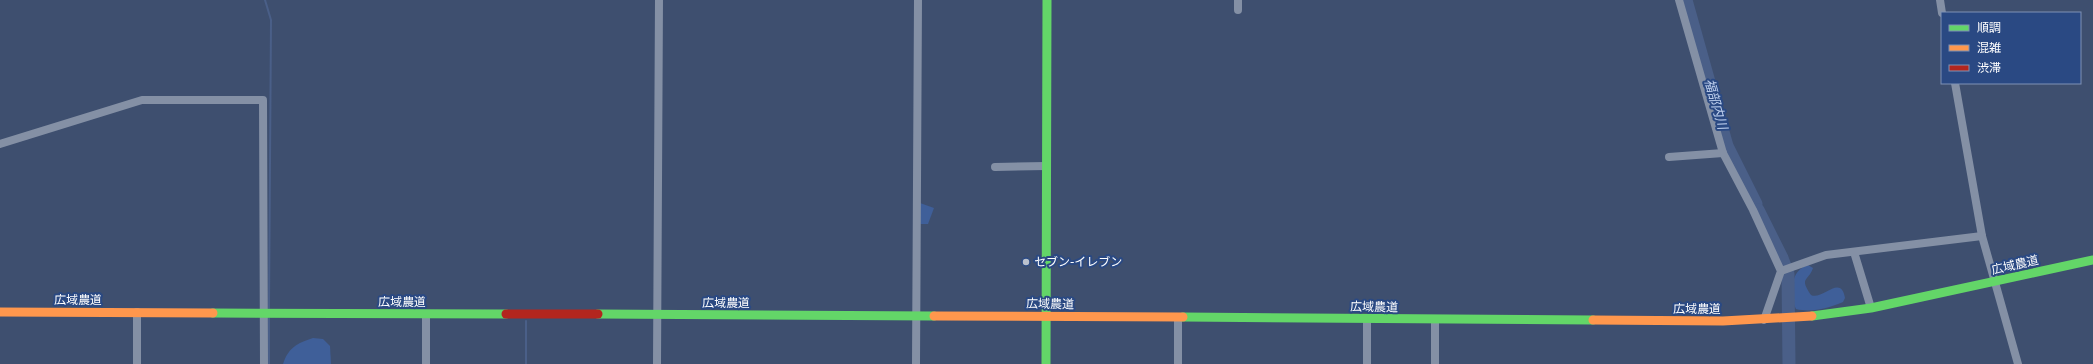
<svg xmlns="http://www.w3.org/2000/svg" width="2093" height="364" viewBox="0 0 2093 364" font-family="'DejaVu Sans','Noto Sans JP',sans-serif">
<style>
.green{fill:#3f5f99}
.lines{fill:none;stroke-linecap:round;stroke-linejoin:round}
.stream{stroke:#4a5f88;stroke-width:2}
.river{stroke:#4a5f88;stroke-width:13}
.street{stroke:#8490a5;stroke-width:8}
.fast{stroke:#63d668;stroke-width:9}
.slow{stroke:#ff974d;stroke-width:9}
.jam{stroke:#b3261e;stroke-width:9}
.poi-dot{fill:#bbc1cd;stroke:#2a4983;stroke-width:1.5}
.labels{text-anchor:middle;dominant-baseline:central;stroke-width:4;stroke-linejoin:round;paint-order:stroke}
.poi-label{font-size:12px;fill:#fff;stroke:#2a4983;text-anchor:start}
.street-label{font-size:12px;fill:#fff;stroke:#2a4983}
.water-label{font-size:13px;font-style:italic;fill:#bfd0ee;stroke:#2a4983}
</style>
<rect width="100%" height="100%" fill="#3e4f6f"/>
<!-- green -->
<g class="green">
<path d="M 920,203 L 934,208 L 928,224 L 920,224 Z"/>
<path d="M 1808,265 L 1813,268 C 1808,282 1799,277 1811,295 C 1822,301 1841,273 1845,298 L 1843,302 C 1828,308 1812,313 1796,309 C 1789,295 1790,270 1808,265 Z"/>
<path d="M 313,338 L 323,339 L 330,346 L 331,364 L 283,364 C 288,348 297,343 313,338 Z"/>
</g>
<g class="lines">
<!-- stream -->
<g class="stream">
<path d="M 265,0 L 271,20 L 269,308"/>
<path d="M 269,364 L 269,318"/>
<path d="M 526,364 L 526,321"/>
</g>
<!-- river -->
<g class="river">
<path d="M 1686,0 L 1727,146 L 1756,204"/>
<path d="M 1758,210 L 1782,258 L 1788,274 L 1789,364"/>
</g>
<!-- street -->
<g class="street">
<path d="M 1238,0 L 1238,10"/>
<path d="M 1679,0 L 1723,153 L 1753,210 L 1781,271 L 1764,320"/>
<path d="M 1940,0 L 1942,13"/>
<path d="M 1955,83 L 1982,236 L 2018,364"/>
<path d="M 0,144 L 142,100 L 263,100 L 264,364"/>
<path d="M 1669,157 L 1723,153"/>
<path d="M 995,167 L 1046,166"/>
<path d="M 1854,252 L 1871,308"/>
<path d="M 1781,271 L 1826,255 L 1982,236"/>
<path d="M 426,314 L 426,364"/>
<path d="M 1435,320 L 1435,364"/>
<path d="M 137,364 L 137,312"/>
<path d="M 657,364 L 659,0"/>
<path d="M 916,364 L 918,0"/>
<path d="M 1178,364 L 1178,317"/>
<path d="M 1367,364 L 1367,319"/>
</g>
<!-- fast -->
<g class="fast">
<path d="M 213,313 L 506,314"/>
<path d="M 598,314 L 934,316"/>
<path d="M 1812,316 L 1871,308 L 2093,260"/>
<path d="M 1183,317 L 1593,320"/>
<path d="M 1046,364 L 1047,0"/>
</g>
<!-- slow -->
<g class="slow">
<path d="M 0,312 L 213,313"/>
<path d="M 934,316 L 1183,317"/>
<path d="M 1593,320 L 1723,321 L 1812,316"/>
</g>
<!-- jam -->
<path class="jam" d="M 506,314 L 598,314"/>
</g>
<!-- markers -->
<circle class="poi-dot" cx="1026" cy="262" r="4"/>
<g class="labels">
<!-- poi labels -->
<g class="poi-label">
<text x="1034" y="262">セブン-イレブン</text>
</g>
<!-- street labels -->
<g class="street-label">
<text transform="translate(2015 265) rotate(-13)">広域農道</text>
<text x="78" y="300">広域農道</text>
<text x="402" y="302">広域農道</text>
<text x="726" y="303">広域農道</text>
<text transform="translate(1050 304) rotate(1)">広域農道</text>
<text transform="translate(1374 307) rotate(1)">広域農道</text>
<text x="1697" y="309">広域農道</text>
</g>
<!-- water labels -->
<g class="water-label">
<text transform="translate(1716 104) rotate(74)">福部内川</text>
</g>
</g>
<!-- legend -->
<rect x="1941" y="12" width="140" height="72" fill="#2a4983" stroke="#7f92b5"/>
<rect x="1949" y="25" width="20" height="6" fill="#63d668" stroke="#7f92b5"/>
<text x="1977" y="32" font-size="12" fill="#ffffff">順調</text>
<rect x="1949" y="45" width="20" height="6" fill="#ff974d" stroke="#7f92b5"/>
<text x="1977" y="52" font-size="12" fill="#ffffff">混雑</text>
<rect x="1949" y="65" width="20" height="6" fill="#b3261e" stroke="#7f92b5"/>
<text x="1977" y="72" font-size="12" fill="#ffffff">渋滞</text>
</svg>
